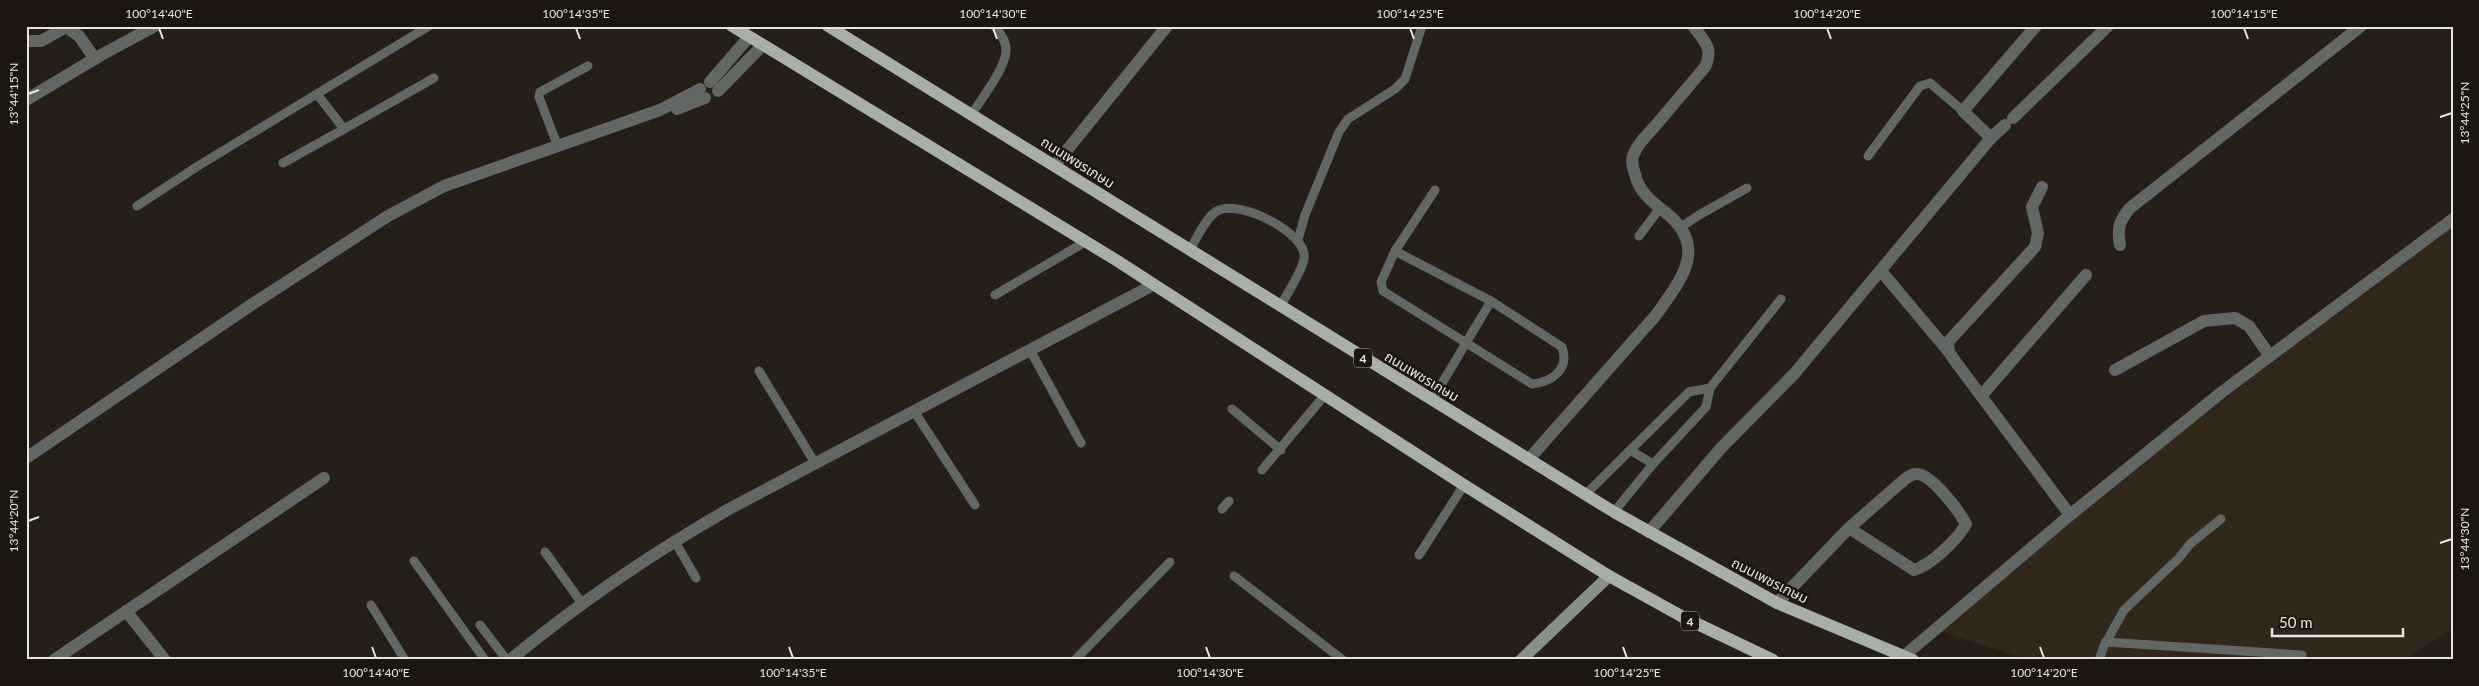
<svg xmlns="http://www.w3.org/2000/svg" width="2479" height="686" viewBox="0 0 2479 686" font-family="Lato,'Noto Sans Thai',sans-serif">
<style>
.built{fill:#32271b}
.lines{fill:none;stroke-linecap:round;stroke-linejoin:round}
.lane{stroke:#636764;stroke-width:9}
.street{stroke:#636764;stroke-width:12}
.secondary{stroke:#89908a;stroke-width:12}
.primary{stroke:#a7afa8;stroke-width:12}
.ticks{fill:none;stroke:#e9e4e0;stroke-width:2}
.labels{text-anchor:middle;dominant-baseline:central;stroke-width:5;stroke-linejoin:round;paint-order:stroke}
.shield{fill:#1c160f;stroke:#aca6a1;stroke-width:1}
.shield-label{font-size:12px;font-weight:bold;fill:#e9e4e0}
.street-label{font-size:14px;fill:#e9e4e0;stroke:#1c160f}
.neatline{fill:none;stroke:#e9e4e0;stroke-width:2}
.ticks-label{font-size:12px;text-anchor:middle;fill:#e9e4e0}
</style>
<rect width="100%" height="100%" fill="#261f18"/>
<!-- built -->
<path class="built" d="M 2453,222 L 2453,629 L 2402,660 L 2029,660 L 1929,628 Z"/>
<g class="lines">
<!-- lane -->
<g class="lane">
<path d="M 317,94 L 344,129 L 434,78"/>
<path d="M 972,114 C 982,98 1004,70 1006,52 C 1007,42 1001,34 995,27"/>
<path d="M 558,147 L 539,97 L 540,92 L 588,66"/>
<path d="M 1868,156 L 1920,86 L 1930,83 L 1963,111"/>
<path d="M 283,163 L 344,129"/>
<path d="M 137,206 L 198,166 L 429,26"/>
<path d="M 1681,227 L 1699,215 L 1747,188"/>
<path d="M 1639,236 L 1660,208"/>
<path d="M 1298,240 L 1305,215 L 1339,132 L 1348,119 L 1395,89 L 1405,79 L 1422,26"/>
<path d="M 1189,251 C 1196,240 1205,218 1217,211 C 1237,198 1309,233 1304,259 C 1302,272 1286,295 1280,307"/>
<path d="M 1395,251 L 1491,301 L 1562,347 C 1570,369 1552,382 1532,384 L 1383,291 L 1381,282 Z"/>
<path d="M 1395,251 L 1435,190"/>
<path d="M 995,295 L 1085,242"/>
<path d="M 1030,350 L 1081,443"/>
<path d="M 759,371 L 815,463"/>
<path d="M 1710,388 L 1781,299"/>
<path d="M 1432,400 L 1491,301"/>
<path d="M 1232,409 L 1281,450"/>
<path d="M 914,411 L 975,505"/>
<path d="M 1630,450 L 1653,464"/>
<path d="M 1262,470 L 1324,396"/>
<path d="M 1586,494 L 1689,392 L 1710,388 L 1706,407 L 1653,464 L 1614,512"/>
<path d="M 1222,509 L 1229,501"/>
<path d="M 674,540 L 696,578"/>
<path d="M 545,552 L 581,602"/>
<path d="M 1419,555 L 1464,485"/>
<path d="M 414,561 L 485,660"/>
<path d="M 1234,576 L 1343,660"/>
<path d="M 371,605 L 405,660"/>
<path d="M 480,625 L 507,660"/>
<path d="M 2106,642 L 2302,655"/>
<path d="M 1075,660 L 1170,562"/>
<path d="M 2099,660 L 2104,646 L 2124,610 L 2179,558 L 2190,544 L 2221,519"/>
</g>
<!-- street -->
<g class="street">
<path d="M 26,41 L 41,41 L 66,27 L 79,36 L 95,59"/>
<path d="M 710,82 L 749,37"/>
<path d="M 718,91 L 762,46"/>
<path d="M 26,100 L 101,55 L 155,26"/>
<path d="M 677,109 L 705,98"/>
<path d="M 2013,118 L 2108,26"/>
<path d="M 1991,138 L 2005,125"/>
<path d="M 1055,165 L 1167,26"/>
<path d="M 2042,187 L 2032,207 L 2038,233 L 2035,247 L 1948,342 L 1949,352 L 1955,361 L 2070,515"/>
<path d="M 2120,245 C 2117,229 2119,221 2130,208 L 2361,26"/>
<path d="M 1881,271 L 1949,352"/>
<path d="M 2115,370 L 2204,321 L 2235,318 L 2249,326 L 2270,356"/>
<path d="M 1982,395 L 2086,275"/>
<path d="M 26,458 L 251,305 L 388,216 L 444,186 L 660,110 L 700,89"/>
<path d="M 1529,459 L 1656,315 C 1682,279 1709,246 1665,212 C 1651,201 1639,192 1635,174 C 1633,168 1631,162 1633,156 C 1637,144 1648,134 1656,125 C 1672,106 1688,87 1705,67 C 1714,48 1704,41 1693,26"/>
<path d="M 1649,532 L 1722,447 L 1794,374 L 1991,138 L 1963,111 L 2036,26"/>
<path d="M 1777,603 L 1849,528 L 1905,479 C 1908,477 1912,474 1916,474 C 1931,473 1959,511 1966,524 C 1958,539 1931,565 1914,570 L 1849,528"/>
<path d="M 126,611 L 165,660"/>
<path d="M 1904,656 L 2070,515 L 2222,392 L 2453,219"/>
<path d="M 54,660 L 324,478"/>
<path d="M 510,660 C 581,601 649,555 729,509 L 1153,285"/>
</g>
<!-- secondary -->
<path class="secondary" d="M 1521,660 L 1609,576"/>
<!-- primary -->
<g class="primary">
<path d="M 732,26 L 1116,260 L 1464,485 L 1609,576 L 1683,617 L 1773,660"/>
<path d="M 828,26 L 1614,512 L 1777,603 L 1913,660"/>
</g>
</g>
<!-- ticks -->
<path class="ticks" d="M 159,28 L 163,39M 576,28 L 580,39M 993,28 L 997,39M 1410,28 L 1414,39M 1827,28 L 1831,39M 2244,28 L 2248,39M 28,94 L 39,90M 2440,117 L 2452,113M 28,521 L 39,517M 2440,543 L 2452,539M 372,647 L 376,658M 789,647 L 793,658M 1206,647 L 1210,658M 1623,647 L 1627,658M 2040,647 L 2044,658"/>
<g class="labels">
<!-- shield labels -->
<g class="shield">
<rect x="1354" y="348.5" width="18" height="19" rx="4"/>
<rect x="1681" y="611.5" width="18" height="19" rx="4"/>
</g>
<g class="shield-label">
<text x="1363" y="358">4</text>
<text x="1690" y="621">4</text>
</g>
<!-- street labels -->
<g class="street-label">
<text transform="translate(1078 162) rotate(32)">ถนนเพชรเกษม</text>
<text transform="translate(1422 376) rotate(31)">ถนนเพชรเกษม</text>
<text transform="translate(1770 580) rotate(27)">ถนนเพชรเกษม</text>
</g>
</g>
<!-- border -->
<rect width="2479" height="686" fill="none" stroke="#1c160f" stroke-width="55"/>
<!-- scale -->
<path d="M2272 628v8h131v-8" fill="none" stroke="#e9e4e0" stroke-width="2.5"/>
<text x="2279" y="628" font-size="15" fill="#e9e4e0" stroke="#1c160f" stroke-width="4" paint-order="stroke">50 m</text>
<rect x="28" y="28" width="2424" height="630" class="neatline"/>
<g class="ticks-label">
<text x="159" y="18">100°14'40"E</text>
<text x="576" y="18">100°14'35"E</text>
<text x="993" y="18">100°14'30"E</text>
<text x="1410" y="18">100°14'25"E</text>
<text x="1827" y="18">100°14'20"E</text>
<text x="2244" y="18">100°14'15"E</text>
<text transform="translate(14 94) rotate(-90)" y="4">13°44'15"N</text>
<text transform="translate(2465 113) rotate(-90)" y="4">13°44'25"N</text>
<text transform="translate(14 521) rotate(-90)" y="4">13°44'20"N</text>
<text transform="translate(2465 539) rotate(-90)" y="4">13°44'30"N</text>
<text x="376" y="677">100°14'40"E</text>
<text x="793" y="677">100°14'35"E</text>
<text x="1210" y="677">100°14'30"E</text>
<text x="1627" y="677">100°14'25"E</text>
<text x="2044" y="677">100°14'20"E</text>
</g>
</svg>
